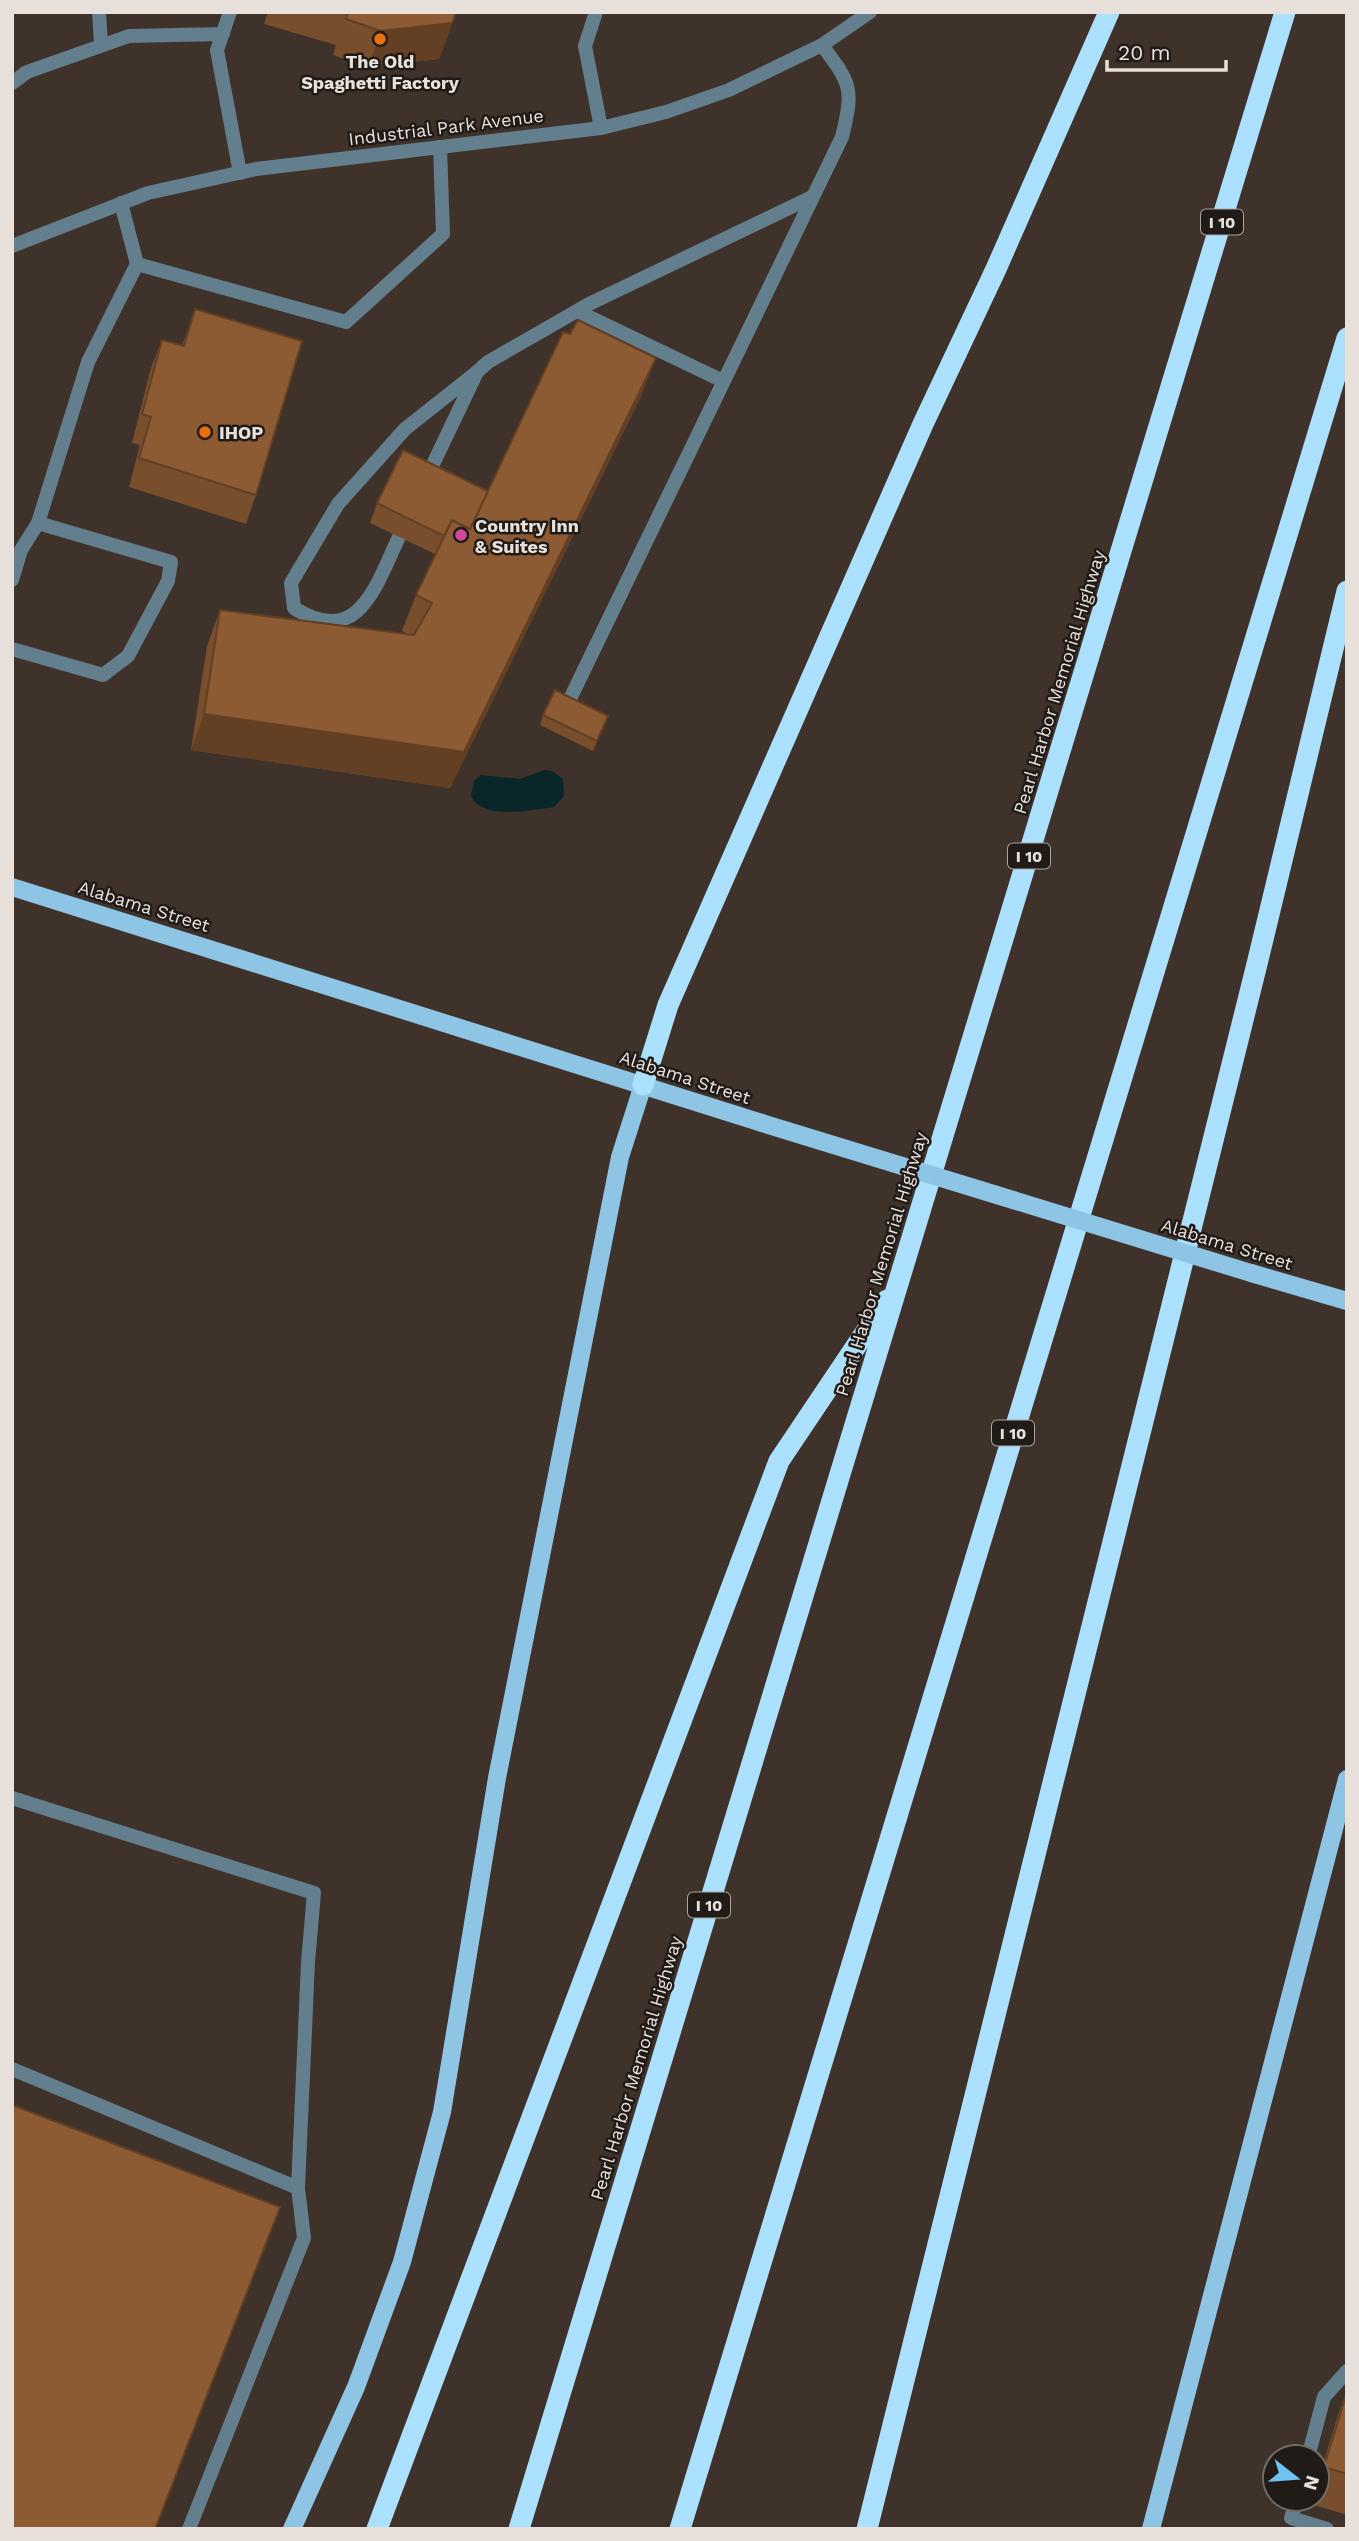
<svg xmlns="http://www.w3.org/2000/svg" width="1359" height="2541" viewBox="0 0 1359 2541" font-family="'Work Sans',sans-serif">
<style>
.water{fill:#092629}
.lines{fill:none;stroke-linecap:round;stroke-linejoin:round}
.lane{stroke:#637e8d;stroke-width:14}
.street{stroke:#637e8d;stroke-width:14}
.primary{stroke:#8ec5e5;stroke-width:18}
.highway{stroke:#abe0ff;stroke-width:21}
.primary-bridge{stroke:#8ec5e5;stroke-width:18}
.wall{fill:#794e2c}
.shaded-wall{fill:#634024}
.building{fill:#8d5b33;stroke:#634024;stroke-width:2}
.food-dot{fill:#e8710a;stroke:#211b17;stroke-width:2.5}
.hotel-dot{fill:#d1479c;stroke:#211b17;stroke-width:2.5}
.labels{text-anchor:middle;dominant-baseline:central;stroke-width:5;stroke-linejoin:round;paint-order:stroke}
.shield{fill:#211b17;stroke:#aca5a0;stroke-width:2}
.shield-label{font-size:16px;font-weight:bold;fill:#e8e0db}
.poi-label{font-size:18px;font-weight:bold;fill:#e8e0db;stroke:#211b17;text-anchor:start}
.street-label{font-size:18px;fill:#e8e0db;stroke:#211b17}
</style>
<rect width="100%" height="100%" fill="#3e322a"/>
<!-- water -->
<path class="water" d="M 545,770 L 552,771 L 563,779 L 564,796 L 554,807 C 531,810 483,821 471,796 L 474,781 L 481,775 L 520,779 Z"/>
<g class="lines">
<!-- lane -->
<g class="lane">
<path d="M 99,12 L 101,44"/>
<path d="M 230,12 L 217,50 L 240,173"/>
<path d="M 596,12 L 585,46 L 601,128"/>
<path d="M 12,83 L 27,72 L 129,36 L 223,34"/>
<path d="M 121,203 L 137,264 L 346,322 L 443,234 L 440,147"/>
<path d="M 577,311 L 723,381"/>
<path d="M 477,372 L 488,362 L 589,304 L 812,197"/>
<path d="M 399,537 C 376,585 359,649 294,608 L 291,583 L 338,504 L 405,429 L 477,372 L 425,481"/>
<path d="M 12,580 L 21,550 L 38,523 L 88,362 L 137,264"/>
<path d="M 12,649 L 103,675 L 128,656 L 168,581 L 171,562 L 38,523"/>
<path d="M 568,703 L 842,137 C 854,88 851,84 822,45"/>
<path d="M 12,1798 L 314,1893 L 308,1962 L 298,2188 L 304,2238 L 189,2529"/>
<path d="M 12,2069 L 298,2188"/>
<path d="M 1308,2457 L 1324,2397 L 1347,2371"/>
<path d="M 1297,2499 L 1291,2518 L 1327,2529"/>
</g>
<!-- street -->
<path class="street" d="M 12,246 L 148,193 L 256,169 L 601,128 L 666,112 L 729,90 L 822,45 L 870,12"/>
<!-- primary -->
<g class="primary">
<path d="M 12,887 L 762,1123"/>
<path d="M 1251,1273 L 1347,1301"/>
<path d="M 292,2529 L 356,2387 L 402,2262 L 442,2112 L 497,1778 L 620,1157 L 643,1085"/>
<path d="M 1151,2529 L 1347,1779"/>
</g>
<!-- highway -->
<g class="highway">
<path d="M 643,1085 L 668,1005 L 923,424 L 996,269 L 1109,12"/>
<path d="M 377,2529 L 779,1461 L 887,1300"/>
<path d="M 519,2529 L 1285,12"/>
<path d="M 680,2529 L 1347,338"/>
<path d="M 867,2529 L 1257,964 L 1347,591"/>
</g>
<!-- primary-bridge -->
<path class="primary-bridge" d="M 762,1123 L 1251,1273"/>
</g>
<!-- wall -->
<g class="wall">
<path d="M 268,12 L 456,12 L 439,59 L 368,67 L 333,55 L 336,45 L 264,24 Z"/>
<path d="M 195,309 L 256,495 L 246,524 L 129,487 L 140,445 L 132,443 L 151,368 L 162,340 L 182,346 Z"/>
<path d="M 642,394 L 450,788 L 191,750 L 207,646 L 220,610 L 410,635 L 402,631 L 416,595 L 435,554 L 370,523 L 377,503 L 488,491 Z"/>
<path d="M 543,715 L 608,716 L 593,751 L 540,725 Z"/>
<path d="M 1347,2390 L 1347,2515 L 1311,2504 L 1313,2499 L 1317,2499 L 1317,2484 L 1338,2415 Z"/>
</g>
<!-- shaded-wall -->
<g class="shaded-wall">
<path d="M 452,23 L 439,59 L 368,67 L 381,31 Z"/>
<path d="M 656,358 L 642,394 L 450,788 L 191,750 L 204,714 L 464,752 Z"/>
<path d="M 280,2207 L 267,2243 L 155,2529 Z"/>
</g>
<!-- building -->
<g class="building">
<path d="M 348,12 L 456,12 L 452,23 L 381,31 L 346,19 Z"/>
<path d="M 195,309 L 302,341 L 256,495 L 139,458 L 151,417 L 142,414 L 162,340 L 184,346 Z"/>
<path d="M 578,320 L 656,358 L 464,752 L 204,714 L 220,610 L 414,635 L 432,603 L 416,595 L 452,520 L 470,529 L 563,332 L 570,334 Z"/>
<path d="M 403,450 L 488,491 L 470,529 L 452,520 L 444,536 L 377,503 Z"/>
<path d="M 555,690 L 608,716 L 597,741 L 543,715 Z"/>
<path d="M 12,2105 L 280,2207 L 155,2529 L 12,2529 Z"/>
<path d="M 1347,2392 L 1347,2474 L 1324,2467 Z"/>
</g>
<!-- markers -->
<g class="food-dot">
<circle cx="380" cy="39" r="7"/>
<circle cx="205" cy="432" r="7"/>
</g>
<circle class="hotel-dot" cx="461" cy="535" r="7"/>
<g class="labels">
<!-- shield labels -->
<g class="shield">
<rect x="1201" y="209.5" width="42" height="25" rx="5"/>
<rect x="1008" y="843.5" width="42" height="25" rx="5"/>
<rect x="992" y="1420.5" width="42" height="25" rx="5"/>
<rect x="688" y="1892.5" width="42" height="25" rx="5"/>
</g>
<g class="shield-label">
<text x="1222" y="222">I 10</text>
<text x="1029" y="856">I 10</text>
<text x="1013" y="1433">I 10</text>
<text x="709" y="1905">I 10</text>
</g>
<!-- poi labels -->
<g class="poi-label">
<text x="380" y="61" text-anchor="middle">The Old<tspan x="380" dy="21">Spaghetti Factory</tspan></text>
<text x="219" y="432">IHOP</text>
<text x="475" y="525">Country Inn<tspan x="475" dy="21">&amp; Suites</tspan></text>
</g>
<!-- street labels -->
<g class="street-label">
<text transform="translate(446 127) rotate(-7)">Industrial Park Avenue</text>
<text transform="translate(1059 682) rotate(-73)">Pearl Harbor Memorial Highway</text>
<text transform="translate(144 906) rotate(17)">Alabama Street</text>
<text transform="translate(685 1077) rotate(18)">Alabama Street</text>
<text transform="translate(1227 1244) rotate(17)">Alabama Street</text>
<text transform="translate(881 1264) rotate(-73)">Pearl Harbor Memorial Highway</text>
<text transform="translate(636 2068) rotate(-73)">Pearl Harbor Memorial Highway</text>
</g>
</g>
<!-- border -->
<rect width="1359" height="2541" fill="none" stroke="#e8e0db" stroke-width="28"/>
<!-- north arrow -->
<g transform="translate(1296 2478) rotate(107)"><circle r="33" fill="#211b17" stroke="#716a65" stroke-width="2"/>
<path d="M0-5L12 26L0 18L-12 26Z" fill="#6fc2f4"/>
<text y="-10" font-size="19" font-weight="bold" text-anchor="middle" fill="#e8e0db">N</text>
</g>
<!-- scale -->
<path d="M1107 60v10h119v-10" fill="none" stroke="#e8e0db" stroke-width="3.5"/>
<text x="1118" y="60" font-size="21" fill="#e8e0db" stroke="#211b17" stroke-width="5" paint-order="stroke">20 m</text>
</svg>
